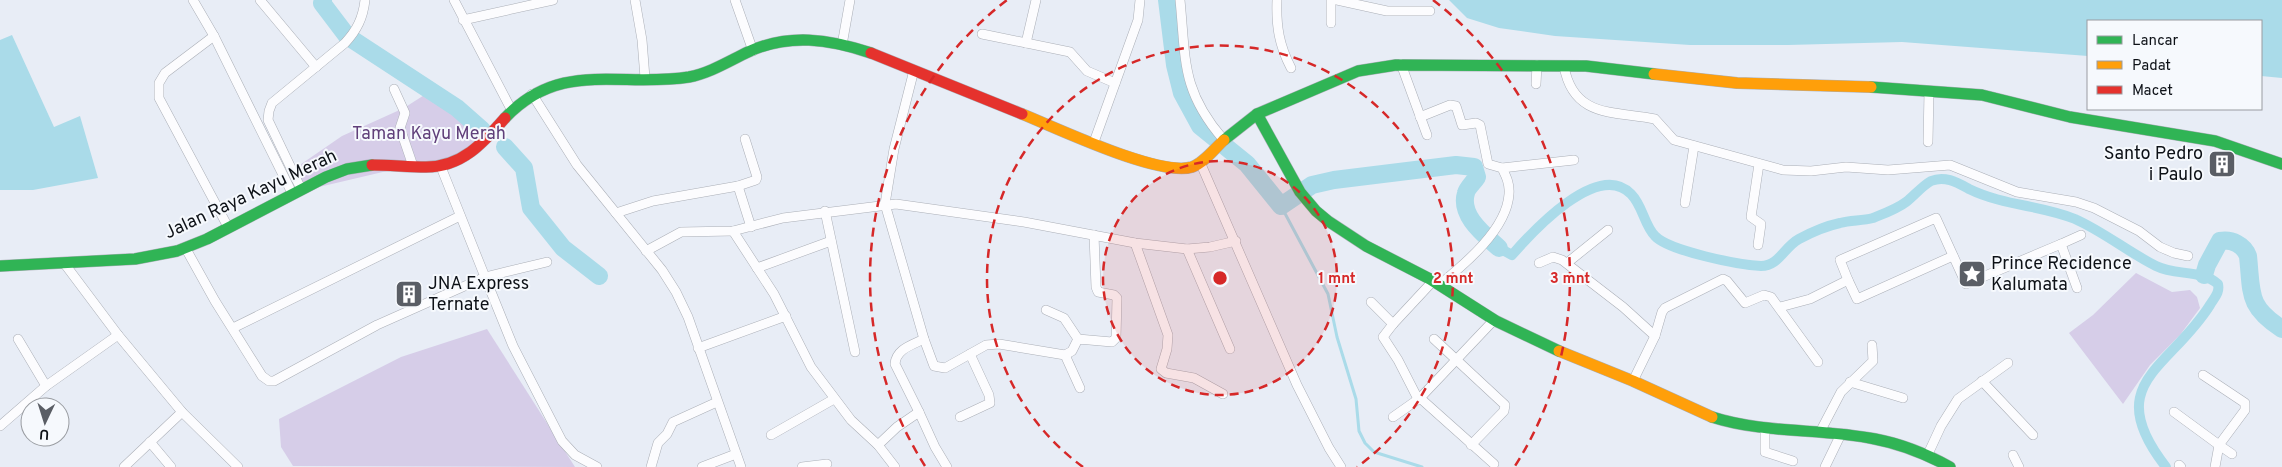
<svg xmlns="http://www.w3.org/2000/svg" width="2282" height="467" viewBox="0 0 2282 467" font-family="Overpass,sans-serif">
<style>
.green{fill:#d6cde8}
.water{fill:#aadbe9}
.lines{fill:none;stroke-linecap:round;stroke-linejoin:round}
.stream{stroke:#aadbe9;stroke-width:3}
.canal{stroke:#aadbe9;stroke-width:10}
.river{stroke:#aadbe9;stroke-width:18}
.street-casing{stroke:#abafb7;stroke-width:10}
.fast-casing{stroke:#abafb7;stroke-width:12}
.slow-casing{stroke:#abafb7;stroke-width:12}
.jam-casing{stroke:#abafb7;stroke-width:12}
.street{stroke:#fcfcfe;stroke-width:9}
.fast{stroke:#30b455;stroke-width:11}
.slow{stroke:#ff9f0a;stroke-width:11}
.jam{stroke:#e5322d;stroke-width:11}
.ring{fill:none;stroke:#d62828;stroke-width:2.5;stroke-dasharray:9 6}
.labels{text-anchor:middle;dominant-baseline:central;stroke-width:4;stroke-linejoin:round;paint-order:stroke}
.park-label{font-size:18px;fill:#603f7a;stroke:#f6f9fd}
.poi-label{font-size:18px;fill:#0d1117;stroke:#f6f9fd;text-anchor:start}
.street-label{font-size:18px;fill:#0d1117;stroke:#f6f9fd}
.centre{fill:#d62828;stroke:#f6f9fd;stroke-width:2.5}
.ring-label{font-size:15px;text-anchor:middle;font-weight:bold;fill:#d62828;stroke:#f6f9fd;stroke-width:4;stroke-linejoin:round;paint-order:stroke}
</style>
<rect width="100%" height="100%" fill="#e8edf6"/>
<!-- green -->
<g class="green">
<path d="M 429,92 L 457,111 L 478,130 L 478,145 L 458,159 L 387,171 L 319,187 L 307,193 L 294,169 L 342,136 L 404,108 Z"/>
<path d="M 2136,273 L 2172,292 L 2190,290 L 2197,297 L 2200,308 L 2180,335 L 2150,365 L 2123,404 L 2069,333 L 2093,315 Z"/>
<path d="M 487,329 L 575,467 L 293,466 L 281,447 L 279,419 L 401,357 Z"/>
</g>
<!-- water -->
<g class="water">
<path d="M 1449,0 L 2282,0 L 2282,78 L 2261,76 L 2261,21 L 2088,21 L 2088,56 L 1902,42 L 1788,45 L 1690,45 L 1555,36 L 1499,28 L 1467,18 Z"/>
<path d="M 12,35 L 54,127 L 80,116 L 98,178 L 33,190 L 0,190 L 0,40 Z"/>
</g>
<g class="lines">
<!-- stream -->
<path class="stream" d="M 1281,206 L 1328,294 L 1337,337 L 1356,399 L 1359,431 L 1365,443 L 1374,452 L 1422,467"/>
<!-- canal -->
<path class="canal" d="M 1499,248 L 1512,255 C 1533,231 1598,160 1631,194 C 1643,206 1644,225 1655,236 C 1669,251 1739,265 1761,266 C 1779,266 1784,247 1799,239 C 1812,232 1826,226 1840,223 C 1851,220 1862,221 1873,218 C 1883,214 1897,209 1906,202 C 1914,196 1922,186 1931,181 C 1945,175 1958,183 1969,189 C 2004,206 2041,205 2075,219 C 2104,232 2128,252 2156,266 C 2176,276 2200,269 2218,284 C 2220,293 2214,298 2210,305 C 2170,369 2100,383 2166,467"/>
<!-- river -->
<g class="river">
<path d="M 323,0 L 322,3 L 347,36 L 457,108 L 482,130"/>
<path d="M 1167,0 L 1175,65 L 1182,93 L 1200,126 L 1247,164 L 1281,206 L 1312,185 L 1334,180 L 1456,165 L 1474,167 L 1477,177 C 1474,182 1467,188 1466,193 C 1459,216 1485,235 1499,248"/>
<path d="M 505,147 L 524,168 L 531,208 L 563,248 L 599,276"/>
<path d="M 2204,275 L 2207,265 L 2220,241 C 2232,239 2244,245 2248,256 C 2252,294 2247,306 2282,329"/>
</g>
<!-- street casing -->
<g class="street-casing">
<g id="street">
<path d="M 193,0 L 214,36 L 292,193"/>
<path d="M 260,0 L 316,67"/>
<path d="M 454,0 L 512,111"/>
<path d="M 635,0 L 642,40 L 645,78"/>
<path d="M 735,0 L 753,51"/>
<path d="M 1180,0 C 1186,60 1181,90 1223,139"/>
<path d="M 1277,0 C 1276,26 1279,45 1291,68"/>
<path d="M 1337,0 L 1387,11 L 1430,11"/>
<path d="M 463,20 L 553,0"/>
<path d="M 1331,23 L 1331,0"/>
<path d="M 982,34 L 1070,52 L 1087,71 L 1115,83"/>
<path d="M 214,36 L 165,73 L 159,83 L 159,98 L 228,227"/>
<path d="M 1026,43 L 1036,0"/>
<path d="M 842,45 L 850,0"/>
<path d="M 1401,64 L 1427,135"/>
<path d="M 1564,66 C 1573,118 1614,111 1655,119 L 1674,140 L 1783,170 L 1811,171 L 1846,167 L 1888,170 L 1950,165 L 2017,192 L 2076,202 L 2094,208 L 2139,231 L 2160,247 L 2174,253 L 2188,256"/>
<path d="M 914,70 L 894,149 L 885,204 L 924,339 L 934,366 L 945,368 L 986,345 L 999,344 L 1065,355 L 1080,388"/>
<path d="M 1536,84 L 1537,65"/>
<path d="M 394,89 L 405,113 L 400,128 L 413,166"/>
<path d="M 532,94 L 577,165 L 662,270 L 676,292 L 688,317 L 741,467"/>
<path d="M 1420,117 L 1450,105 L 1456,106 L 1462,125 L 1476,123 L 1480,125 L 1488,164 L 1502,168 C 1506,176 1510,184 1509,194 C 1507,229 1465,264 1439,285"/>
<path d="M 1094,142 L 1138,20 L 1140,0"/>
<path d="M 1928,142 L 1929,91"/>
<path d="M 1200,162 L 1297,385 L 1329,448 L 1341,467"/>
<path d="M 1502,168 L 1574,160"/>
<path d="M 738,186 L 751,227"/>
<path d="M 301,189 L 268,120 L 269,111 L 272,103 L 345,43 C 357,30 363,18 365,0"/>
<path d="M 1685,203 L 1694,146"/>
<path d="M 825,211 L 855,352"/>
<path d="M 616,213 L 653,201 L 738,186 L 756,180 L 757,177 L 745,139"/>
<path d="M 733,231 L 774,294 L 811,367 L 851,420 L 878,445 L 895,467"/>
<path d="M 1135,243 L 1168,335 L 1167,349 L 1161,369 L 1166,373 L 1194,378 L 1223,394"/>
<path d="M 2061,244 L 2081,235"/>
<path d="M 1758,245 L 1761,224 L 1751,217 L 1759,164"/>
<path d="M 186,249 L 215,301 L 262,376 L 269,381 L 274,381 L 377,325 L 485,277 L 441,167"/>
<path d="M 1187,249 L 1230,349"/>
<path d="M 646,251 L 681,232 L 733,231 L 783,218 L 896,204 L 1024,222 L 1135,243 L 1187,249 L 1210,247 L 1236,241"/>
<path d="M 547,262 L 485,277 L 513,346 L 562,441 L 575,455 L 597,467"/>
<path d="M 64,263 L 118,335 L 182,412 L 238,467"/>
<path d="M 1539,263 L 1553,257 L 1562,260 L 1623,307 L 1655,336"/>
<path d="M 1567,263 L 1608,230"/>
<path d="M 757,268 L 831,241"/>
<path d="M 1848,280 L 1840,260 L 1936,218 L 1966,284 L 2061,244 L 2077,288"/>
<path d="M 1371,302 L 1393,324"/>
<path d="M 1780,307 L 1810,299 L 1848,280 L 1857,299 L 1953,256"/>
<path d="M 1046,310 L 1064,318 L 1078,339"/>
<path d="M 233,328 L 460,216"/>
<path d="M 18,339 L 46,386"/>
<path d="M 1434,339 L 1505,405 L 1504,411 L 1471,445"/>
<path d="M 698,348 L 786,316"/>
<path d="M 1065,355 L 1072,351 L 1078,339 L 1112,342 L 1116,338 L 1117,298 L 1114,295 L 1098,292 L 1096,287 L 1094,235"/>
<path d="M 2203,375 L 2245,403 L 2245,410 L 2219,445 L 2232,454"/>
<path d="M 1633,381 L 1655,336 L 1662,312 L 1665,308 L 1723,279 L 1727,281 L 1745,303 L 1764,295 L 1771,297 L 1818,362"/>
<path d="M 1982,381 L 2033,435"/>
<path d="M 1850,382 L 1903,398"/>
<path d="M 1420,398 L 1494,464"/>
<path d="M 1418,399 L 1398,360 L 1383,337 L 1393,324 L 1433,281"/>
<path d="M 919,412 L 935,447 L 947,467"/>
<path d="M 2174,412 L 2219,445 L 2215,467"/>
<path d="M 960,417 L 990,403 L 989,395 L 970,354"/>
<path d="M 1393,417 L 1420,398 L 1494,320"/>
<path d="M 0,426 L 46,386 L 118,335"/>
<path d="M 1765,428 L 1765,452 L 1793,461"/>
<path d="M 1820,432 L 1841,392 L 1873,361 L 1872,345"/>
<path d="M 771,435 L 834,399"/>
<path d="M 150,442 L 171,467"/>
<path d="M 878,445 L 897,427 L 919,412 L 895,364 C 896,349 912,345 924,339"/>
<path d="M 1928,454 L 1941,426 L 1958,399 L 2008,363"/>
<path d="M 2013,455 L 2019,467"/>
<path d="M 2179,465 L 2181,467"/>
<path d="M 124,467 L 182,412"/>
<path d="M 651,467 L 658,443 L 667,434 L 673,422 L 717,402"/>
<path d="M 702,467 L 736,454"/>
<path d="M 802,467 L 827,464"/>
<path d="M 1825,467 L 1841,434"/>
</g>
</g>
<!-- fast casing -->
<g class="fast-casing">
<g id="fast">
<path d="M 1871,87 L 1982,95 L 2070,117 L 2215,141 L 2282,164"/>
<path d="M 1257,114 L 1300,192 L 1316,211 L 1328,221 L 1366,246 L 1430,279 L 1496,321 L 1559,351"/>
<path d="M 505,118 C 561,59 620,88 689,77 C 710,73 729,61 748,52 C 789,33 829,39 871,53"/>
<path d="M 1224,140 L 1257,114 L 1358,71 L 1396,65 L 1586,66 L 1654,74"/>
<path d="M 0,266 L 135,259 L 177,251 L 207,239 L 326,177 L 347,169 L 372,165"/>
<path d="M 1712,417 C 1765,434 1821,428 1875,439 C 1902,444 1926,454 1950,467"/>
</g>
</g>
<!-- slow casing -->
<g class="slow-casing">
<g id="slow">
<path d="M 1654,74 L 1737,83 L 1871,87"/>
<path d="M 1022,114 C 1057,128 1159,177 1192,167 C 1204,163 1215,148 1224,140"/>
<path d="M 1559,351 L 1633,381 L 1712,417"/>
</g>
</g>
<!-- jam casing -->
<g class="jam-casing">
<g id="jam">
<path d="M 871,53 L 1022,114"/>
<path d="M 372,165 C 390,165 408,167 426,167 C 462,167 483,143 505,118"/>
</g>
</g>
<!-- street -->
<use href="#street" class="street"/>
<!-- fast -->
<use href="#fast" class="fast"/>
<!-- slow -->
<use href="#slow" class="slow"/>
<!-- jam -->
<use href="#jam" class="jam"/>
</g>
<!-- distance rings -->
<circle cx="1220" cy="278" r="117" fill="#d62828" fill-opacity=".12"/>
<g class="ring">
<circle cx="1220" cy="278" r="117"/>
<path d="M1083 467A233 233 0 1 1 1357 467"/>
<path d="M925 466A350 350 0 0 1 1007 0M1433 0A350 350 0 0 1 1515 466"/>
</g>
<!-- icons -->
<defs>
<g id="building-square" transform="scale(1.4375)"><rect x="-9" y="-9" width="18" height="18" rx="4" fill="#5a5e65" stroke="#f6f9fd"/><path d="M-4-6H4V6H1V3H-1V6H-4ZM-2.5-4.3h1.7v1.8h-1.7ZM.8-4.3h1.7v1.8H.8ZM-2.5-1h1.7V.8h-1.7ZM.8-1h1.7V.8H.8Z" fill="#fff"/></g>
<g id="sight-square" transform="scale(1.4375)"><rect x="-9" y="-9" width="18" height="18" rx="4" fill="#5a5e65" stroke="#f6f9fd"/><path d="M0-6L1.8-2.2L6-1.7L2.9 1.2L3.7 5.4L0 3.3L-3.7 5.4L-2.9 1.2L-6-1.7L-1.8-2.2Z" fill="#fff"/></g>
</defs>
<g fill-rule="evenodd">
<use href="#building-square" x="2222" y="164"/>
<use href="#sight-square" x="1972" y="274"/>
<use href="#building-square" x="409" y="294"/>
</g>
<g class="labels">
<!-- park labels -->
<g class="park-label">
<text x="429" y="134">Taman Kayu Merah</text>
</g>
<!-- poi labels -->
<g class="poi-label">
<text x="2203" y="154" text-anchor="end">Santo Pedro<tspan x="2203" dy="21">i Paulo</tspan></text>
<text x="1991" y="264">Prince Recidence<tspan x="1991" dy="21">Kalumata</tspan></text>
<text x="428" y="284">JNA Express<tspan x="428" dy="21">Ternate</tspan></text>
</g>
<!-- street labels -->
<g class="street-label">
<text transform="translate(251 195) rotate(-25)">Jalan Raya Kayu Merah</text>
</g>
</g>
<circle cx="1220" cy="278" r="8" class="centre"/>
<g class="ring-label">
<text x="1337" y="283">1 mnt</text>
<text x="1453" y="283">2 mnt</text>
<text x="1570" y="283">3 mnt</text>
</g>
<!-- legend -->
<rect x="2087" y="20" width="175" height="90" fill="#f6f9fd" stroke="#999ca1"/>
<rect x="2097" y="36" width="25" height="8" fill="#30b455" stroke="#999ca1"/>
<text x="2132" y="45" font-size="15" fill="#0d1117">Lancar</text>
<rect x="2097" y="61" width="25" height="8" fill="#ff9f0a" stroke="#999ca1"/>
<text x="2132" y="70" font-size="15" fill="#0d1117">Padat</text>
<rect x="2097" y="86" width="25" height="8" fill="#e5322d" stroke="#999ca1"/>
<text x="2132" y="95" font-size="15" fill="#0d1117">Macet</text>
<!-- north arrow -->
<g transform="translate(45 422) rotate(184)"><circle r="24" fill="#f6f9fd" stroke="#999ca1"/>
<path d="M0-4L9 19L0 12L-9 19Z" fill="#5a5e65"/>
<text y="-8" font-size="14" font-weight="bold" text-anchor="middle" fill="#0d1117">U</text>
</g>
</svg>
